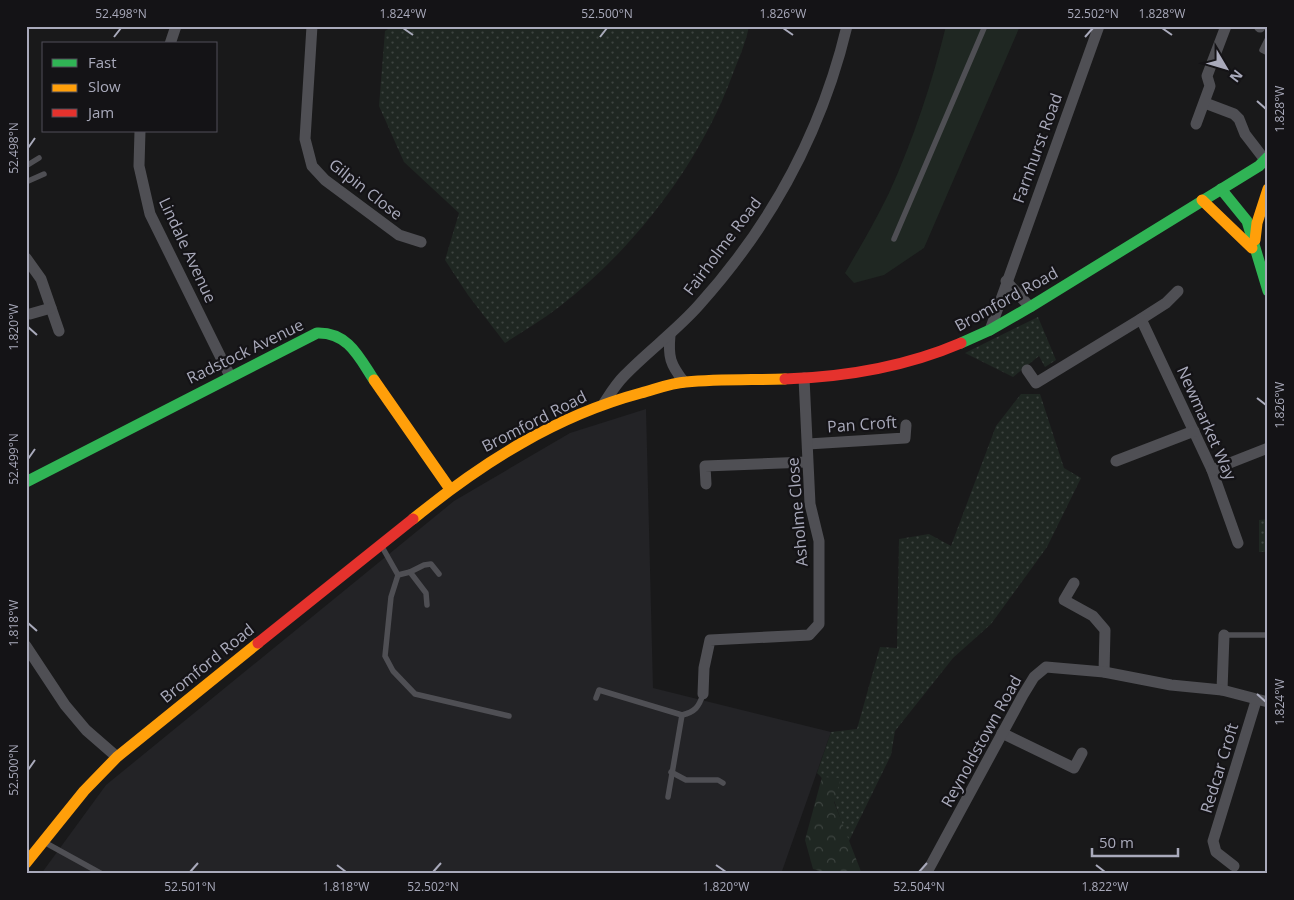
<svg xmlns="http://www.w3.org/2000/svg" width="1294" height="900" viewBox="0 0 1294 900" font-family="'Open Sans',sans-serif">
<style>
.built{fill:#232326}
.grass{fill:url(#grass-dots)}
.forest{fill:url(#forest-crowns)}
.garden{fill:#1f2722}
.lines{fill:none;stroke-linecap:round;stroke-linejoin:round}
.lane{stroke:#4f4f54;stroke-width:5.5}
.street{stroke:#4f4f54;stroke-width:11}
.fast{stroke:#30b455;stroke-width:11}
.slow{stroke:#ff9f0a;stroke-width:11}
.jam{stroke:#e5322d;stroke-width:11}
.ticks{fill:none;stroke:#a9aabb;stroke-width:2}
.labels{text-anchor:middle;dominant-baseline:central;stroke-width:4.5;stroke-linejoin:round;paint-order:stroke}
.street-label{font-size:16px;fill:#a9aabb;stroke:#141316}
.neatline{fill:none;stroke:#a9aabb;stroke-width:2}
.ticks-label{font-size:12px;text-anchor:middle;fill:#a9aabb}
</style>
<defs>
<pattern id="grass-dots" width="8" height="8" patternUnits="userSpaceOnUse" patternTransform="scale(1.25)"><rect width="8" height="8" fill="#1f2722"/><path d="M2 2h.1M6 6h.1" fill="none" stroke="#3d4440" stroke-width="1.8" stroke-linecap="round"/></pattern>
<pattern id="forest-crowns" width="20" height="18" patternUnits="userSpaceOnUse" patternTransform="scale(1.25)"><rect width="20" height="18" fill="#1f2722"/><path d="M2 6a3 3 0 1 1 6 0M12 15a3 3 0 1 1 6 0" fill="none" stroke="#3d4440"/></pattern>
</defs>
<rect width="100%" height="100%" fill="#19191a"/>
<!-- built -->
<path class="built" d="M 646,409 L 653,688 L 831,732 L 781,874 L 41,874 L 106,785 L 454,501 L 570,433 Z"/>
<!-- grass -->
<g class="grass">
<path d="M 393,26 L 749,26 C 746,43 738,60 732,76 C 699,165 634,249 559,307 C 542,320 523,331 505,343 L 468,295 L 445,260 L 459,213 L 404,162 L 379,106 L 385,31 Z"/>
<path d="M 1038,317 L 1056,360 L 1045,367 L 1039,356 L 1013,377 L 965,353 Z"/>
<path d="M 1021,394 L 1040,394 L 1064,468 L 1081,478 L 1047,547 L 991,624 L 953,658 L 895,731 L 891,755 L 848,843 C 841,823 833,786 817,773 L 831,732 L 857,729 L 880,647 L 897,648 L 899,539 L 929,534 L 951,546 L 996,426 Z"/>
<path d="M 1268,519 L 1268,552 L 1259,552 L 1259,520 Z"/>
</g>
<!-- forest -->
<path class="forest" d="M 822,777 L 841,778 L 834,802 L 862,874 L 830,874 L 813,869 L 805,840 Z"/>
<!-- garden -->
<path class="garden" d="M 946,26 L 1020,26 L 924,248 L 884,275 L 854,283 L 845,273 C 860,247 876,220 889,193 C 913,140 932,83 946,26 Z"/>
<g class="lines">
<!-- lane -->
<g class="lane">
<path d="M 1268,38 L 1262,50 L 1268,53"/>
<path d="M 26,166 L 39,158"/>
<path d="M 26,182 L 44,174"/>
<path d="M 894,239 L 985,26"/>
<path d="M 381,545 L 398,575 L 391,597 L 385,656 L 393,671 L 415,694 L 509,716"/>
<path d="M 410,572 L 424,565 L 431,564 L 439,574"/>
<path d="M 398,575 L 410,572 L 426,593 L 427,605"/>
<path d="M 1224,635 L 1268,635"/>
<path d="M 596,698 L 599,690 L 682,715 C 695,712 699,707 703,694"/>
<path d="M 671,772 L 686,780 L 718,780 L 723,783"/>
<path d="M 668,797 L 682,715"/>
<path d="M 44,842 L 102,874"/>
</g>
<!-- street -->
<g class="street">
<path d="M 312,26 L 305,139 L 312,166 L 325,180 L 399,235 L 421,242"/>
<path d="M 1259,26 L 1260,27"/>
<path d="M 170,44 L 176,26"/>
<path d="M 1205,103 L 1234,114 L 1239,119 L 1245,134 L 1265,160"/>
<path d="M 1196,124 L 1210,86 L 1207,76 L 1226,26"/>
<path d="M 140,131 L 139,166 L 150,214 L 230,376"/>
<path d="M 26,258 L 41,279 L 59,331"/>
<path d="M 1006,281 L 1030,307"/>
<path d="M 30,314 L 51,308"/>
<path d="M 1141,319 L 1166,303 L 1178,291"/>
<path d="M 990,330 L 1099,26"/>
<path d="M 670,335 C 668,357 670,364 684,382"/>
<path d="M 1027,370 L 1036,383 L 1141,319 L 1212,470 L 1238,543"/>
<path d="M 604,403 C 610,394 616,384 624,376 C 648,351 676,331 699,305 C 771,225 822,131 847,26"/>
<path d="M 808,444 L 905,438 L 906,425"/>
<path d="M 1116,461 L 1194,431"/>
<path d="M 1212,470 L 1268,448"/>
<path d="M 706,484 L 705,466 L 807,462"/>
<path d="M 1074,583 L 1064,600 L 1093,616 L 1105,630 L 1104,672"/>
<path d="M 26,646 L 65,705 L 86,730 L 117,757"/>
<path d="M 1222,690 L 1224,635"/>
<path d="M 703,694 L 704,668 L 710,640 L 809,635 L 819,624 L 819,541 L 810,504 L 804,378"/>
<path d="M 1002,733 L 1074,768 L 1082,753"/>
<path d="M 1234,866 L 1216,852 L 1213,841 L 1256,701"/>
<path d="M 926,874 L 1023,695 L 1034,677 L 1046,667 L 1104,672 L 1171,685 L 1222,690 L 1268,702"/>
</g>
<!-- fast -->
<g class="fast">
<path d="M 1221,189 L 1247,221 L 1268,291"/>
<path d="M 961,343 L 990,330 L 1030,307 L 1259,166 L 1268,157"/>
<path d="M 26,482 L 317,333 C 348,332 359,357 374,380"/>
</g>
<!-- slow -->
<g class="slow">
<path d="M 1202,200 L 1252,248"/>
<path d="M 1255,240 L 1257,223 L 1268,189"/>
<path d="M 374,380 L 450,489"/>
<path d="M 413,519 C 482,463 555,416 641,393 C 656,389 671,383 686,382 C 718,379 752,380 785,379"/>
<path d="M 26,863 L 84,791 L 117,757 L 258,643"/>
</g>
<!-- jam -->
<g class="jam">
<path d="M 785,379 C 845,377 905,367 961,343"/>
<path d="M 258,643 L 413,519"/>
</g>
</g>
<!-- ticks -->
<path class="ticks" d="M 403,28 L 413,35M 783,28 L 793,35M 1162,28 L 1172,35M 114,37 L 121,28M 600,37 L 607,28M 1085,37 L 1093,28M 1257,101 L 1266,109M 28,148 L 35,138M 28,327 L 37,335M 1257,398 L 1266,405M 28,459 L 35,449M 28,623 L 37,631M 1257,694 L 1266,702M 28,770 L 35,760M 337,865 L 346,872M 716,865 L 726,872M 1096,865 L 1105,872M 190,872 L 198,863M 433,872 L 441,863M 919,872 L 927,863"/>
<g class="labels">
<!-- street labels -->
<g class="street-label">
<text transform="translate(1037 148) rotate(-70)">Farnhurst Road</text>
<text transform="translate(366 189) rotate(38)">Gilpin Close</text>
<text transform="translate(722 246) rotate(-53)">Fairholme Road</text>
<text transform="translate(188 250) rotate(65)">Lindale Avenue</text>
<text transform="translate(1006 299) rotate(-29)">Bromford Road</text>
<text transform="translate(245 351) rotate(-26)">Radstock Avenue</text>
<text transform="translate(534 421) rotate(-27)">Bromford Road</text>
<text transform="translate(1207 423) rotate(66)">Newmarket Way</text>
<text transform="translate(862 424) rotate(-4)">Pan Croft</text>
<text transform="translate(797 512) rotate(-95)">Asholme Close</text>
<text transform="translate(207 663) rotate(-39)">Bromford Road</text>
<text transform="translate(981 741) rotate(-61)">Reynoldstown Road</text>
<text transform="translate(1219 768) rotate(-73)">Redcar Croft</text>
</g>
</g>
<!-- border -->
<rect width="1294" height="900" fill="none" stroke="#141316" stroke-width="55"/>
<!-- legend -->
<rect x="42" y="42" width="175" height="90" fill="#141316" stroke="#504f58"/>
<rect x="52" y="59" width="25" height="8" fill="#30b455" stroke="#504f58"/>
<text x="88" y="68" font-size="15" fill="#a9aabb">Fast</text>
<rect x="52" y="84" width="25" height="8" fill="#ff9f0a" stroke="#504f58"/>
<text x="88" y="92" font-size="15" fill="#a9aabb">Slow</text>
<rect x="52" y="109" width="25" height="8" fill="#e5322d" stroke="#504f58"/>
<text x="88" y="118" font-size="15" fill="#a9aabb">Jam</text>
<!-- north arrow -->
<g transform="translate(1226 68) rotate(128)" stroke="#141316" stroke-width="4" paint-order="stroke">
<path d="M0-4L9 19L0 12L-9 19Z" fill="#a9aabb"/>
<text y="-8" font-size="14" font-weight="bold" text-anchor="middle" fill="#a9aabb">N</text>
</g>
<!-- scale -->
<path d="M1092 848v8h86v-8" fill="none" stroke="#a9aabb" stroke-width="2.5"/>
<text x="1099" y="848" font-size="15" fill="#a9aabb" stroke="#141316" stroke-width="4" paint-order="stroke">50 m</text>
<rect x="28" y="28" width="1238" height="844" class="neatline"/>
<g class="ticks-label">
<text x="121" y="18">52.498°N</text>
<text x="403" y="18">1.824°W</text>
<text x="607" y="18">52.500°N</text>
<text x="783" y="18">1.826°W</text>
<text x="1093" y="18">52.502°N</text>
<text x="1162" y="18">1.828°W</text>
<text transform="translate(1280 109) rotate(-90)" y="4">1.828°W</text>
<text transform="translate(14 148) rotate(-90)" y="4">52.498°N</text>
<text transform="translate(14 327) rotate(-90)" y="4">1.820°W</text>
<text transform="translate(1280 405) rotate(-90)" y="4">1.826°W</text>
<text transform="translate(14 459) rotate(-90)" y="4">52.499°N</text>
<text transform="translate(14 623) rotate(-90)" y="4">1.818°W</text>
<text transform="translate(1280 702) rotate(-90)" y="4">1.824°W</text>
<text transform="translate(14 770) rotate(-90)" y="4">52.500°N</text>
<text x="190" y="891">52.501°N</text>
<text x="346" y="891">1.818°W</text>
<text x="433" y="891">52.502°N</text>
<text x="726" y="891">1.820°W</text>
<text x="919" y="891">52.504°N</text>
<text x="1105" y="891">1.822°W</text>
</g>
</svg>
